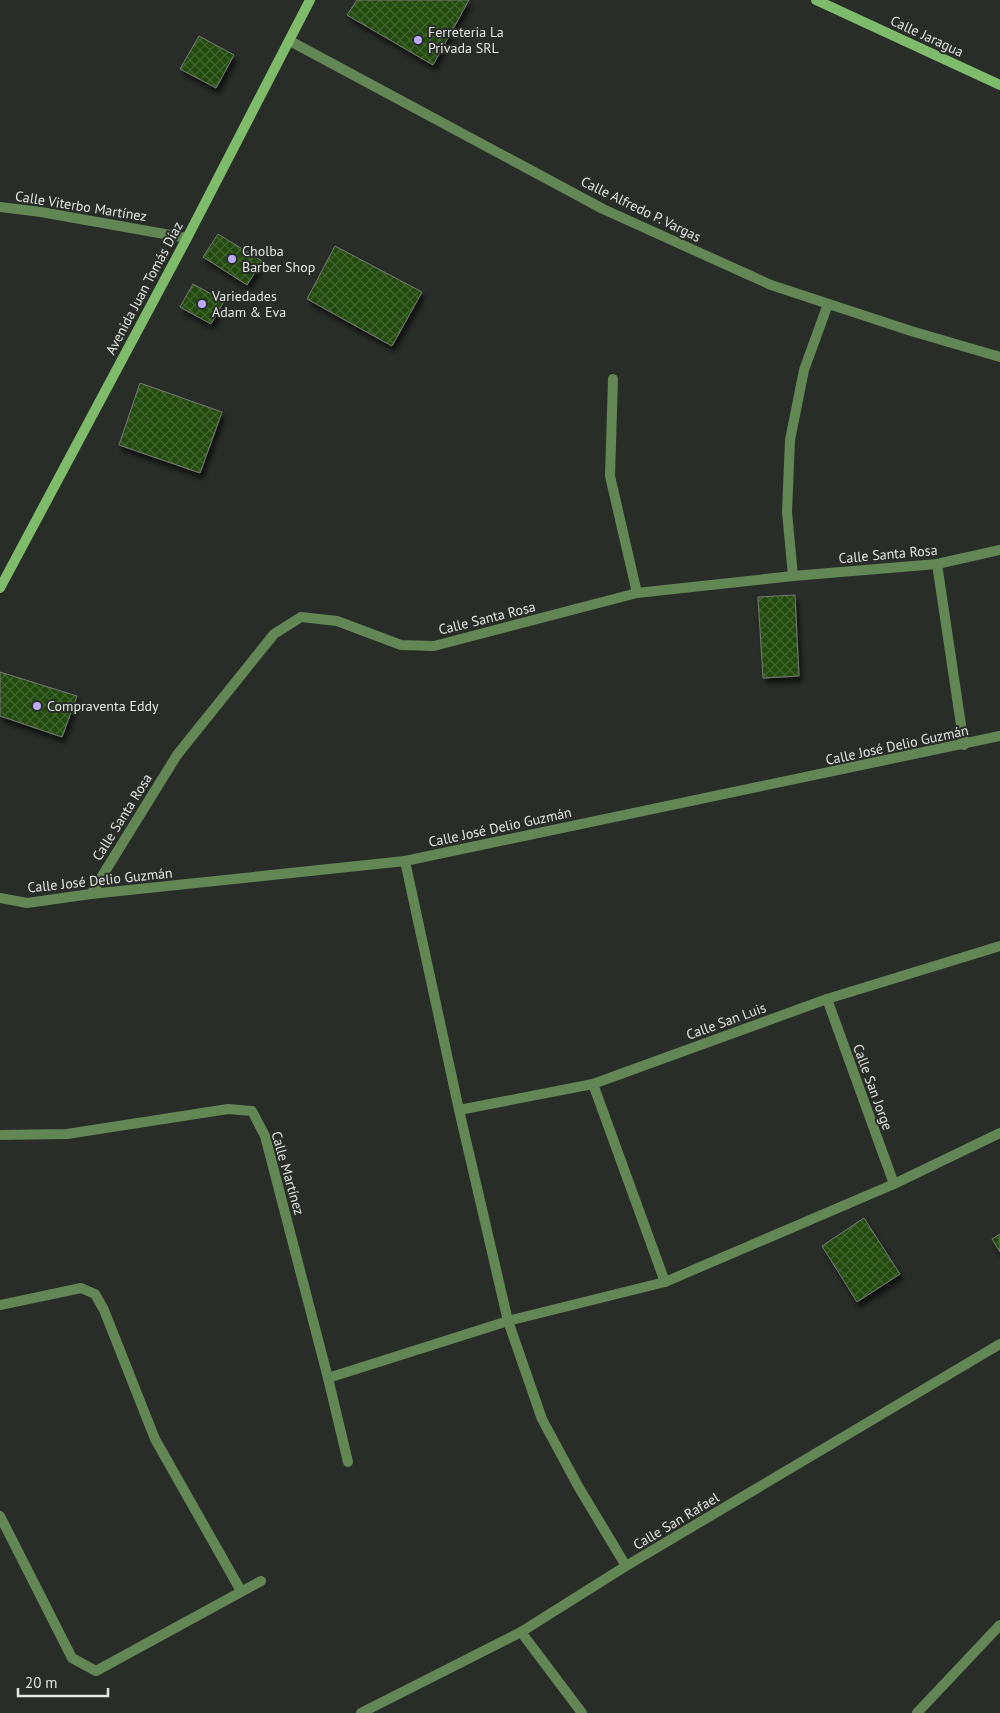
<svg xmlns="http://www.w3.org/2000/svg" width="1000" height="1713" viewBox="0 0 1000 1713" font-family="'PT Sans',sans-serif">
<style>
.building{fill:url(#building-cross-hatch);stroke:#757a73;filter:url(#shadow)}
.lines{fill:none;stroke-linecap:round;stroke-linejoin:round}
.street{stroke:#628755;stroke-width:10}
.secondary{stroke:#7ebb6a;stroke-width:10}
.poi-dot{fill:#b9abf7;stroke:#292d28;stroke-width:2}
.labels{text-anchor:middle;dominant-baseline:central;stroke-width:4;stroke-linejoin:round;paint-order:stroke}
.poi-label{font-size:14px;fill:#e3e6e2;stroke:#292d28;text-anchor:start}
.street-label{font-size:14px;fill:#e3e6e2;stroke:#292d28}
</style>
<defs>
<pattern id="building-cross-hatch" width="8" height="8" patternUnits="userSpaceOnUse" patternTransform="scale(1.25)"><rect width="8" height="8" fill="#214c0e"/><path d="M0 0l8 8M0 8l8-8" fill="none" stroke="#416631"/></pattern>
<filter id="shadow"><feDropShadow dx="3" dy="5.5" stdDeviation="2.5" flood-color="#0009"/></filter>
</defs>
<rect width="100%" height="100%" fill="#292d28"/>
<!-- building -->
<g class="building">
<path d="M 357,0 L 469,0 L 433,65 L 347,15 Z"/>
<path d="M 199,36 L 234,55 L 216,88 L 180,69 Z"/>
<path d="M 218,234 L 262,261 L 247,285 L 203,257 Z"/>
<path d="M 335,246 L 422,292 L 392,346 L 307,299 Z"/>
<path d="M 193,284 L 224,301 L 211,324 L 180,307 Z"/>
<path d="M 140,383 L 222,412 L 200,473 L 119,445 Z"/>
<path d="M 795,595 L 799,676 L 763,678 L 758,597 Z"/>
<path d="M 0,672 L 77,696 L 62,737 L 0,716 Z"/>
<path d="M 864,1218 L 900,1274 L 857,1302 L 822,1246 Z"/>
<path d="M 1000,1234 L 1000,1252 L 992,1239 Z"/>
</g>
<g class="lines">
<!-- street -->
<g class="street">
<path d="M 290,41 L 603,209 L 771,285 L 911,331 L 1000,357"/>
<path d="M 0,207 L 41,212 L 187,238"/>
<path d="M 613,379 L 610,476 L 637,593"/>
<path d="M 937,564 L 964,745"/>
<path d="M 793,576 L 787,512 L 790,440 L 804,370 L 828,304"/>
<path d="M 405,861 L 459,1110 L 508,1321 L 542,1419 L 578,1486 L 626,1566"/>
<path d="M 91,894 L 177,755 L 274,634 L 301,617 L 337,621 L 401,645 L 434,646 L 637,593 L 793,576 L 937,564 L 1000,550"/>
<path d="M 0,898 L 27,903 L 91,894 L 405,861 L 1000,736"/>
<path d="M 827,999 L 894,1184"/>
<path d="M 593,1084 L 665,1282"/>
<path d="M 459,1110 L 593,1084 L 827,999 L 1000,946"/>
<path d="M 0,1135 L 67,1134 L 228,1109 L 252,1111 L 265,1136 L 328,1378 L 348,1462"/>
<path d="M 0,1305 L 81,1288 L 95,1294 L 104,1310 L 155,1439 L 241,1591"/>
<path d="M 328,1378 L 508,1321 L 665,1282 L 894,1184 L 1000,1133"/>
<path d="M 0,1516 L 72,1658 L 96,1671 L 261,1581"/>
<path d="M 521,1632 L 582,1713"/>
<path d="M 361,1713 L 521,1632 L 626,1566 L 1000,1344"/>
<path d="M 917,1713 L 1000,1625"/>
</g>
<!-- secondary -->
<g class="secondary">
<path d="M 816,0 L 1000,85"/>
<path d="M 0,588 L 187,238 L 310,0"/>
</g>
</g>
<!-- markers -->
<g class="poi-dot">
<circle cx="418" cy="40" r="5"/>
<circle cx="232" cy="259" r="5"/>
<circle cx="202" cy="304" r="5"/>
<circle cx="37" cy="706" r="5"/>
</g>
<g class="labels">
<!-- poi labels -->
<g class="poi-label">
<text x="428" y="32">Ferreteria La<tspan x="428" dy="16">Privada SRL</tspan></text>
<text x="242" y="251">Cholba<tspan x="242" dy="16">Barber Shop</tspan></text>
<text x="212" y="296">Variedades<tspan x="212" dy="16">Adam &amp; Eva</tspan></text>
<text x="47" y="706">Compraventa Eddy</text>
</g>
<!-- street labels -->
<g class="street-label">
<text transform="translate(927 36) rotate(25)">Calle Jaragua</text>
<text transform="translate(81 206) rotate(9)">Calle Viterbo Martínez</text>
<text transform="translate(641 209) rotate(26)">Calle Alfredo P. Vargas</text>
<text transform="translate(144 288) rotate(-62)">Avenida Juan Tomás Díaz</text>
<text transform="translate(888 554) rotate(-5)">Calle Santa Rosa</text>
<text transform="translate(487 618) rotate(-14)">Calle Santa Rosa</text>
<text transform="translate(897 745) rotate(-12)">Calle José Delio Guzmán</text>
<text transform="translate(122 817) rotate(-58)">Calle Santa Rosa</text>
<text transform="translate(500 827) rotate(-12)">Calle José Delio Guzmán</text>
<text transform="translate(100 880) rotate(-6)">Calle José Delio Guzmán</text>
<text transform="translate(726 1021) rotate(-20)">Calle San Luis</text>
<text transform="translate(873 1087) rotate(70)">Calle San Jorge</text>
<text transform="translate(288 1173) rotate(74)">Calle Martínez</text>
<text transform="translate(676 1521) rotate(-31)">Calle San Rafael</text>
</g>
</g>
<!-- scale -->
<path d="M18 1688v8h90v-8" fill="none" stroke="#e3e6e2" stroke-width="2.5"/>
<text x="25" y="1688" font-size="15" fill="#e3e6e2" stroke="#292d28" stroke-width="4" paint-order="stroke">20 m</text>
</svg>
